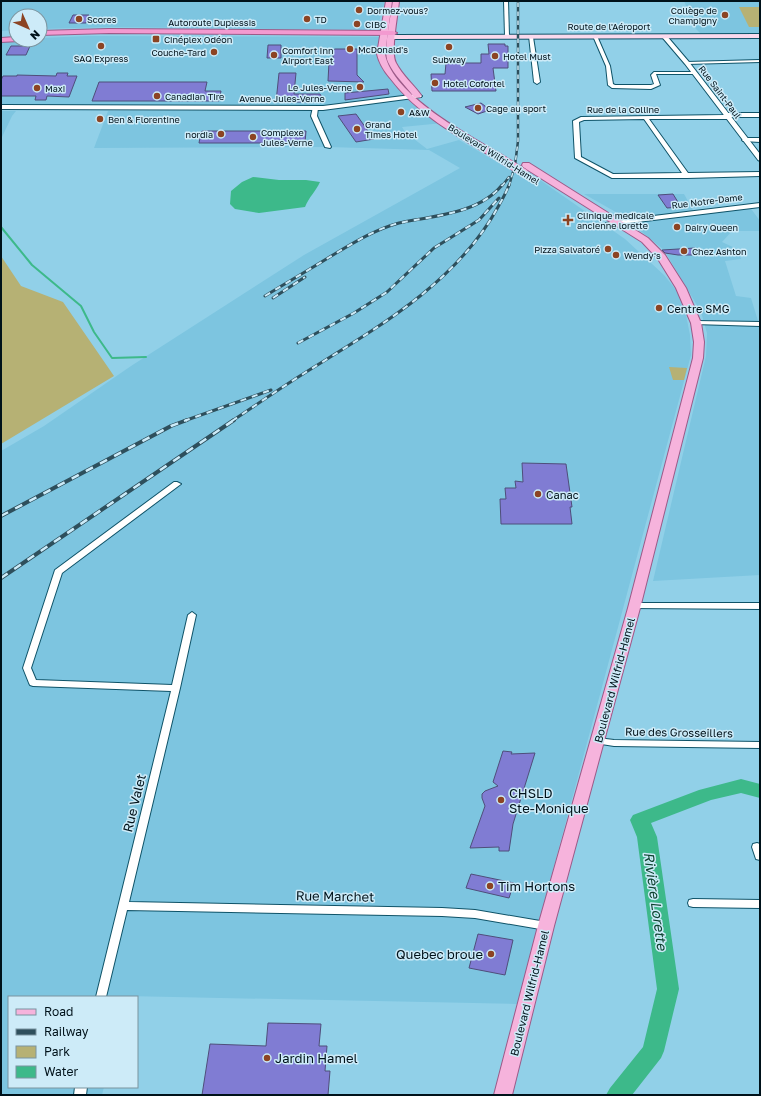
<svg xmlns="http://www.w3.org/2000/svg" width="761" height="1096" viewBox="0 0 761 1096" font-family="'Golos Text',sans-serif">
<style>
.built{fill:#7dc5e0}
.green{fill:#b6b174}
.water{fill:#3db98a}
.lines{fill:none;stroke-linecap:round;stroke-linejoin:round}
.stream{stroke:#3db98a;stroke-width:2}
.river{fill:#3db98a;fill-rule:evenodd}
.building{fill:#807cd3;stroke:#4f4e7a}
.minor-casing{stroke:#0f5368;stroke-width:2}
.tertiary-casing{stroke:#0f5368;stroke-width:2}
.secondary-casing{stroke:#0f5368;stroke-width:2}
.primary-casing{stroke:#9c5a88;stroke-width:2}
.trunk-casing{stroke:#9c5a88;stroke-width:2}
.minor{fill:#fff;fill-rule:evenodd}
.tertiary{fill:#fff;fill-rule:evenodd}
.secondary{fill:#fad9ed;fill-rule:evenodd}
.primary{fill:#f6b3dc;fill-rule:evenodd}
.trunk{fill:#f39ad0;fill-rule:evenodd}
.rail-far2-casing{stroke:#2e4f5c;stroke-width:2.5}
.rail-far1-casing{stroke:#2e4f5c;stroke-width:3}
.rail-casing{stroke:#2e4f5c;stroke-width:4}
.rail-far2{stroke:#cdebf8;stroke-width:1.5;stroke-dasharray:4.5;stroke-linecap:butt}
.rail-far1{stroke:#cdebf8;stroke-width:2;stroke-dasharray:6;stroke-linecap:butt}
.rail{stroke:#cdebf8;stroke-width:2.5;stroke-dasharray:8;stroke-linecap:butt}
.primary-bridge-casing{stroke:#9c5a88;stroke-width:9;stroke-linecap:butt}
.primary-bridge{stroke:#f6b3dc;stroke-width:8}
.poi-dot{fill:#8c4423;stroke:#cdebf8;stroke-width:1.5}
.labels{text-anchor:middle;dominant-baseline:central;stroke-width:3;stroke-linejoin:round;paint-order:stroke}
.far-poi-label{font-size:9px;fill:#00121a;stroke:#cdebf8;text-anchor:start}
.far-street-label{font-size:9px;fill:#00121a;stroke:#cdebf8}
.poi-label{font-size:11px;fill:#00121a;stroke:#cdebf8;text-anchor:start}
.street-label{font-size:11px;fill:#00121a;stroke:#cdebf8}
.near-poi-label{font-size:13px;fill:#00121a;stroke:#cdebf8;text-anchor:start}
.near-street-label{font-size:13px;fill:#00121a;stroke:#cdebf8}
.near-water-label{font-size:14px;font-style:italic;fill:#0e422f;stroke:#cdebf8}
</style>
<rect width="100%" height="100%" fill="#91d0e8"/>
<!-- built -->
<g class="built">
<path d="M 1,1 L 385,1 L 377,29 L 366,30 L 109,27 L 40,29 L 40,16 L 16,16 L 16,30 L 1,31 Z"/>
<path d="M 684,1 L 760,1 L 760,33 L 701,34 L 696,29 Z"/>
<path d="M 88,36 L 383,37 L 381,54 L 397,84 L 443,123 L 402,127 L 405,132 L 427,149 L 459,140 L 518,174 L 530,173 L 625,239 L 664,275 L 677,291 L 686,315 L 690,335 L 691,355 L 517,1004 L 126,996 L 9,997 L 9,1087 L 104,1087 L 102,1095 L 1,1095 L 1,451 L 44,426 L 131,366 L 304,255 L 460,168 L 429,150 L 328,147 L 94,148 L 108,111 L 315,111 L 315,108 L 1,107 L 1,40 L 40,40 L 40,38 Z"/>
<path d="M 1,111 L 16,111 L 12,116 L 2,137 L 1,137 Z"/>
<path d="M 584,194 L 684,194 L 694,212 L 749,206 L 760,221 L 760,231 L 732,231 L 722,242 L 737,249 L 741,259 L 725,261 L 736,296 L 751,298 L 758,321 L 760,322 L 760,575 L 653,581 L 706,356 L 707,333 L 701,312 L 664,250 L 621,215 Z"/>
</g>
<!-- green -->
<g class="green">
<path d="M 739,7 L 760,7 L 760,27 L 749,27 Z"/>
<path d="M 1,256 L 21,286 L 63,302 L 114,376 L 1,444 Z"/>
<path d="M 669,367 L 687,368 L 684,380 L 673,380 Z"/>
</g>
<!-- water -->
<path class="water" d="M 253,177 L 279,180 L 306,180 L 320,182 C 316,191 309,197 305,207 L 259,213 L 235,209 L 230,204 L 231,191 L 242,182 Z"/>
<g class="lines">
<!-- stream -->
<path class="stream" d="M 1,227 L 32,265 L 81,306 L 94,332 L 112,358 L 146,357"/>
<!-- river -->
<path class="river" d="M 741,779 L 760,784 L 760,798 L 741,793 L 711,800 L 651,823 L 657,837 L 679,989 L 664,1051 L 661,1058 L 632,1095 L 606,1095 L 610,1088 L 643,1047 L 657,989 L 637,837 L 630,820 L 633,815 L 699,790 Z"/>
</g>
<!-- building -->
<g class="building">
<path d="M 73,15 L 89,15 L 86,23 L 69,23 Z"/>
<path d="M 488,44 L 505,44 L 505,46 L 508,46 L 508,68 L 493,68 L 496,91 L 432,91 L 431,74 L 445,74 L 446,63 L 481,63 L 481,54 L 489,54 Z"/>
<path d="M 268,45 L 281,45 L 281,58 L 267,58 Z"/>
<path d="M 11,46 L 30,46 L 26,55 L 6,55 Z"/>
<path d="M 335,49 L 357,49 L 357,75 L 364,82 L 328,81 L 329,62 L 333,62 L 333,50 Z"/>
<path d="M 57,73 L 68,73 L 67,76 L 77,76 L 69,97 L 47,96 L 46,100 L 35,100 L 36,96 L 1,96 L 1,80 L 3,76 L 17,76 L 17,75 L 56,76 Z"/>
<path d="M 279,73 L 296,73 L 294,94 L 320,94 L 325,102 L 276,102 Z"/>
<path d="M 99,82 L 207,82 L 205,91 L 221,91 L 219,101 L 92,101 Z"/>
<path d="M 388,89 L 389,94 L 345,100 L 345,93 Z"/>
<path d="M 481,103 L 485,106 L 487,111 L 478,114 L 465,107 Z"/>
<path d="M 356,114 L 368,131 L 374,139 L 356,142 L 338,116 Z"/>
<path d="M 203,131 L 306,131 L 305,143 L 199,143 L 201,132 Z"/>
<path d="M 673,194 L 681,207 L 667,208 L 658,195 Z"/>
<path d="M 695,248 L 696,255 L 678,255 L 665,253 L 662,250 Z"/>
<path d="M 522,463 L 566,464 L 572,507 L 570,507 L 572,524 L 501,524 L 500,499 L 506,499 L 505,488 L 516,488 L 515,481 L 523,482 Z"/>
<path d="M 503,751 L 512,752 L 511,754 L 535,753 L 513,824 L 509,851 L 499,851 L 499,847 L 470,848 L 485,806 L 482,798 L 482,794 L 485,791 L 498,786 L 493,782 Z"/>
<path d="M 471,874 L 514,883 L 509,898 L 466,888 Z"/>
<path d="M 478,934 L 513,940 L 505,975 L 469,968 Z"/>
<path d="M 268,1023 L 321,1024 L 319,1046 L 327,1046 L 325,1071 L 330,1071 L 328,1095 L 202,1095 L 210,1044 L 266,1046 Z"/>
</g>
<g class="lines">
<!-- minor casing -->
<g class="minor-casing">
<g id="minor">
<path d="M 504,1 L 508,1 L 509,36 L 507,37 L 505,36 Z"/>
<path d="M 593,35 L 597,36 L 610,66 L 613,84 L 615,85 L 651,85 L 654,84 L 651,75 L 654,72 L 694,72 L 696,73 L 694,74 L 656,74 L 660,85 L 651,89 L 612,88 L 608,85 L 606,66 L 593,36 Z"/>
<path d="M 529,36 L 533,37 L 540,82 L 537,84 L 534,82 Z"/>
<path d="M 760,60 L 760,62 L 687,64 L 685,63 L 687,62 Z"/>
<path d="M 313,107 L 318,108 L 317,116 L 331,147 L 330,148 L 325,147 L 311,116 Z"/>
<path d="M 726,113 L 760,113 L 760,117 L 730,117 L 728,119 L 649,119 L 688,173 L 760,172 L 760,176 L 687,178 L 612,178 L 575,158 L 573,121 L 581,117 L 724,115 ZM 644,119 L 682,173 L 613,174 L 581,157 L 579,122 L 584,120 Z"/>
<path d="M 745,138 L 760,138 L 760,142 L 743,141 L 742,140 Z"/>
<path d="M 696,321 L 760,322 L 760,326 L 694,324 L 694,322 Z"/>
<path d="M 174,482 L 177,482 L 181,484 L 62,573 L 31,668 L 36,680 L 172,685 L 188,615 L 192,612 L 196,615 L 180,688 L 129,902 L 442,908 L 475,910 L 546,922 L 550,923 L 551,926 L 550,929 L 546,930 L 475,918 L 442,916 L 127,910 L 106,997 L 96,997 L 171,691 L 33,686 L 30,685 L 29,683 L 23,668 L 55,570 Z"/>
<path d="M 635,603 L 760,603 L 760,609 L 632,608 L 631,606 L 632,604 Z"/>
<path d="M 598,738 L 614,740 L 760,742 L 760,748 L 614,746 L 595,743 L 593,741 L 595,739 Z"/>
<path d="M 757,843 L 760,844 L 760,860 L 756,859 L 752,847 L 753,844 Z"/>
<path d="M 693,899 L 760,900 L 760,908 L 693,907 L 689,906 L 688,903 L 689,900 Z"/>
<path d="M 75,1087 L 87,1087 L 86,1095 L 74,1095 Z"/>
</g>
</g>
<!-- tertiary casing -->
<g class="tertiary-casing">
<g id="tertiary">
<path d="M 662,35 L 666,35 L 689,62 L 760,154 L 760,161 L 758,160 L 685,64 L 662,37 Z"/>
<path d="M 419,94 L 422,96 L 421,97 L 323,110 L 1,109 L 1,105 L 323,106 Z"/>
<path d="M 760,203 L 760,207 L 629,223 L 609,227 L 605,225 L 606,223 L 629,219 Z"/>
</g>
</g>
<!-- secondary casing -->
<g class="secondary-casing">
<path id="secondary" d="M 760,34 L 760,38 L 393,39 L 390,37 L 393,35 Z"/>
</g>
<!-- primary casing -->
<g class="primary-casing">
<g id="primary">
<path d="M 386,1 L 392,1 L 385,54 C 392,94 467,135 500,154 L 501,156 L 500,158 L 494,158 C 456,135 417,114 390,78 C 384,71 379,63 377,54 Z"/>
<path d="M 393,1 L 399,1 C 398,15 390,52 396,63 C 402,75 413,84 421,95 L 420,97 L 414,97 C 406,86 394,75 388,62 C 383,50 391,15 393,1 Z"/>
<path d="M 523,163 L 529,163 L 648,238 L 665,255 L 686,288 L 701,323 L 704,342 L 703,358 L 640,608 L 554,926 L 512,1095 L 494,1095 L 538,926 L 628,608 L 693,358 L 694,342 L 691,323 L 676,288 L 658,259 L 642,242 L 523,167 L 522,165 Z"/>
</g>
</g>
<!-- trunk casing -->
<g class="trunk-casing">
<g id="trunk">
<path d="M 109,29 L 393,31 L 397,33 L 393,35 L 109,33 L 40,35 L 40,31 Z"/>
<path d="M 16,37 L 16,40 L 19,41 L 1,42 L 1,38 Z"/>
</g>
</g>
<!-- minor -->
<use href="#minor" class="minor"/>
<!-- tertiary -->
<use href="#tertiary" class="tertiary"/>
<!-- secondary -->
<use href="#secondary" class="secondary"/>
<!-- primary -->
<use href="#primary" class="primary"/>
<!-- trunk -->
<use href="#trunk" class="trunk"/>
<!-- rail-far2 casing -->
<g class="rail-far2-casing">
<g id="rail-far2">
<path d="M 502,186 L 509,177"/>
<path d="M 509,186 L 515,165 L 518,141 L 518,1"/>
</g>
</g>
<!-- rail-far1 casing -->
<g class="rail-far1-casing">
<g id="rail-far1">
<path d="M 265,296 C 286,283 307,271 328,258 C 350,245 373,230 399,223 C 432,216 479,214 502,185"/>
<path d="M 273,298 L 305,277"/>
<path d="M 298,343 L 354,313 L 387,292 L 434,248 L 479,220 L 499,198"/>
<path d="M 184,421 L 271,390"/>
<path d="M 232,421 C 256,405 279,389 303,374 C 375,329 456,284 498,207 C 502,200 506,193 509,185"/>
</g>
</g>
<!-- rail casing -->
<g class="rail-casing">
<g id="rail">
<path d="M 1,516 L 171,426 L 187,420"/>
<path d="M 1,578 L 234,420"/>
</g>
</g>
<!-- rail-far2 -->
<use href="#rail-far2" class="rail-far2"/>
<!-- rail-far1 -->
<use href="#rail-far1" class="rail-far1"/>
<!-- rail -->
<use href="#rail" class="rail"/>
<!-- primary-bridge casing -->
<g class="primary-bridge-casing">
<path id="primary-bridge" d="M 497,156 L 524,173"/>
</g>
<!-- primary-bridge -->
<use href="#primary-bridge" class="primary-bridge"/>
</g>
<!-- markers -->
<g class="poi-dot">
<circle cx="359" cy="10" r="4"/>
<circle cx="725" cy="15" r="4"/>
<circle cx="79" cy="19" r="4"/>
<circle cx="307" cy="19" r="4"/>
<circle cx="357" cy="24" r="4"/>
<rect x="152" y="35" width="8" height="8" rx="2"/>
<circle cx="101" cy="46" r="4"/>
<circle cx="449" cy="47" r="4"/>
<circle cx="350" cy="49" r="4"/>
<circle cx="214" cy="52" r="4"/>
<circle cx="274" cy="55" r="4"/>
<circle cx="495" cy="56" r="4"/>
<circle cx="435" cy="83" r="4"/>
<circle cx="360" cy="87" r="4"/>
<circle cx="37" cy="88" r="4"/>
<circle cx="157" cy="96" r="4"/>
<circle cx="478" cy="108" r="4"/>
<circle cx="401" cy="112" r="4"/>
<circle cx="100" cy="119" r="4"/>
<circle cx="357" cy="129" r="4"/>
<circle cx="221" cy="134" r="4"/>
<circle cx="253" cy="137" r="4"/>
<path d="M566 214h4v4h4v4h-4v4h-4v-4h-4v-4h4z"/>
<circle cx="677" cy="227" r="4"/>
<circle cx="608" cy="249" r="4"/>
<circle cx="684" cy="251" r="4"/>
<circle cx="616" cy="255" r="4"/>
<circle cx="659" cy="308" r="4"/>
<circle cx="538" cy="494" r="4"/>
<circle cx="501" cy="800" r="4"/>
<circle cx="490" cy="886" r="4"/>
<circle cx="491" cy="954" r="4"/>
<circle cx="267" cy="1058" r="4"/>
</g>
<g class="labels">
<!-- far-poi labels -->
<g class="far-poi-label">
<text x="367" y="10">Dormez-vous?</text>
<text x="717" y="10" text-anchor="end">Collège de<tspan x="717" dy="10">Champigny</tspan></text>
<text x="87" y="19">Scores</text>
<text x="315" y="19">TD</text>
<text x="365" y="24">CIBC</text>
<text x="164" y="39">Cinéplex Odéon</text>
<text x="358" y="49">McDonald's</text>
<text x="282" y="50">Comfort Inn<tspan x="282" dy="10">Airport East</tspan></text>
<text x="206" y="52" text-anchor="end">Couche-Tard</text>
<text x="503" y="56">Hotel Must</text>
<text x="101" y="58" text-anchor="middle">SAQ Express</text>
<text x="449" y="59" text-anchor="middle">Subway</text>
<text x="443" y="83">Hotel Cofortel</text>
<text x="352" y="87" text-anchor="end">Le Jules-Verne</text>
<text x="45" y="88">Maxi</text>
<text x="165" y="96">Canadian Tire</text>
<text x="486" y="108">Cage au sport</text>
<text x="409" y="112">A&amp;W</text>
<text x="108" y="119">Ben &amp; Florentine</text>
<text x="365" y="124">Grand<tspan x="365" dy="10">Times Hotel</tspan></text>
<text x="261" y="132">Complexe<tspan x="261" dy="10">Jules-Verne</tspan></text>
<text x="213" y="134" text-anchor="end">nordia</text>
<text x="577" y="215">Clinique medicale<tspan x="577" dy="10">ancienne lorette</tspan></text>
<text x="685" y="227">Dairy Queen</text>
<text x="600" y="249" text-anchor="end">Pizza Salvatoré</text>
<text x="692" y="251">Chez Ashton</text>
<text x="624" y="255">Wendy's</text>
</g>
<!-- far-street labels -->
<g class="far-street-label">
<text x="212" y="22">Autoroute Duplessis</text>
<text x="609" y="26">Route de l'Aéroport</text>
<text transform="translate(720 92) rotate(53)">Rue Saint-Paul</text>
<text x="282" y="98">Avenue Jules-Verne</text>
<text x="623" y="109">Rue de la Colline</text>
<text transform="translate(494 154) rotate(32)">Boulevard Wilfrid-Hamel</text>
<text transform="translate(707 201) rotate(-7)">Rue Notre-Dame</text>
</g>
<!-- poi labels -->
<g class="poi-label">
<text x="667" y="308">Centre SMG</text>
<text x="546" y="494">Canac</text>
</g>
<!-- street labels -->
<g class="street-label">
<text transform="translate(614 680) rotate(-75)">Boulevard Wilfrid-Hamel</text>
<text transform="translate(679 732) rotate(1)">Rue des Grosseillers</text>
<text transform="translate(529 993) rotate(-76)">Boulevard Wilfrid-Hamel</text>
</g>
<!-- near-poi labels -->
<g class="near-poi-label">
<text x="509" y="793">CHSLD<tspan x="509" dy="15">Ste-Monique</tspan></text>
<text x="498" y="886">Tim Hortons</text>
<text x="483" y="954" text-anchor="end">Quebec broue</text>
<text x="275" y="1058">Jardin Hamel</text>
</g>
<!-- near-street labels -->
<g class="near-street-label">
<text transform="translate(134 803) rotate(-76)">Rue Valet</text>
<text transform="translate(335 896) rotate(1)">Rue Marchet</text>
</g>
<!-- near-water labels -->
<g class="near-water-label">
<text transform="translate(656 901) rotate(82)">Rivière Lorette</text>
</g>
</g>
<!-- border -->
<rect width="761" height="1096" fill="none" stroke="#00121a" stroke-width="4"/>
<!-- legend -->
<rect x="8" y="996" width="130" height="92" fill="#cdebf8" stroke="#7b949f"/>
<rect x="16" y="1009" width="20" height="6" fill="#f6b3dc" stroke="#7b949f"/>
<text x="44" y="1016" font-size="12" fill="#00121a">Road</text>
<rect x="16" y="1029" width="20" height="6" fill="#2e4f5c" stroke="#7b949f"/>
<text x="44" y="1036" font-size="12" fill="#00121a">Railway</text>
<rect x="16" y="1046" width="20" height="12" fill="#b6b174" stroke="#7b949f"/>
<text x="44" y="1056" font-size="12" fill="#00121a">Park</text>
<rect x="16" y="1066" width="20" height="12" fill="#3db98a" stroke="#7b949f"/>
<text x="44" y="1076" font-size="12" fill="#00121a">Water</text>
<!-- north arrow -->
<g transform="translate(28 28) rotate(135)"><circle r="19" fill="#cdebf8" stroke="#7b949f"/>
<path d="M0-3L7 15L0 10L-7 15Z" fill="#8c4423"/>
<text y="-6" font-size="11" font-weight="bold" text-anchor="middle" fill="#00121a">N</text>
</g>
</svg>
